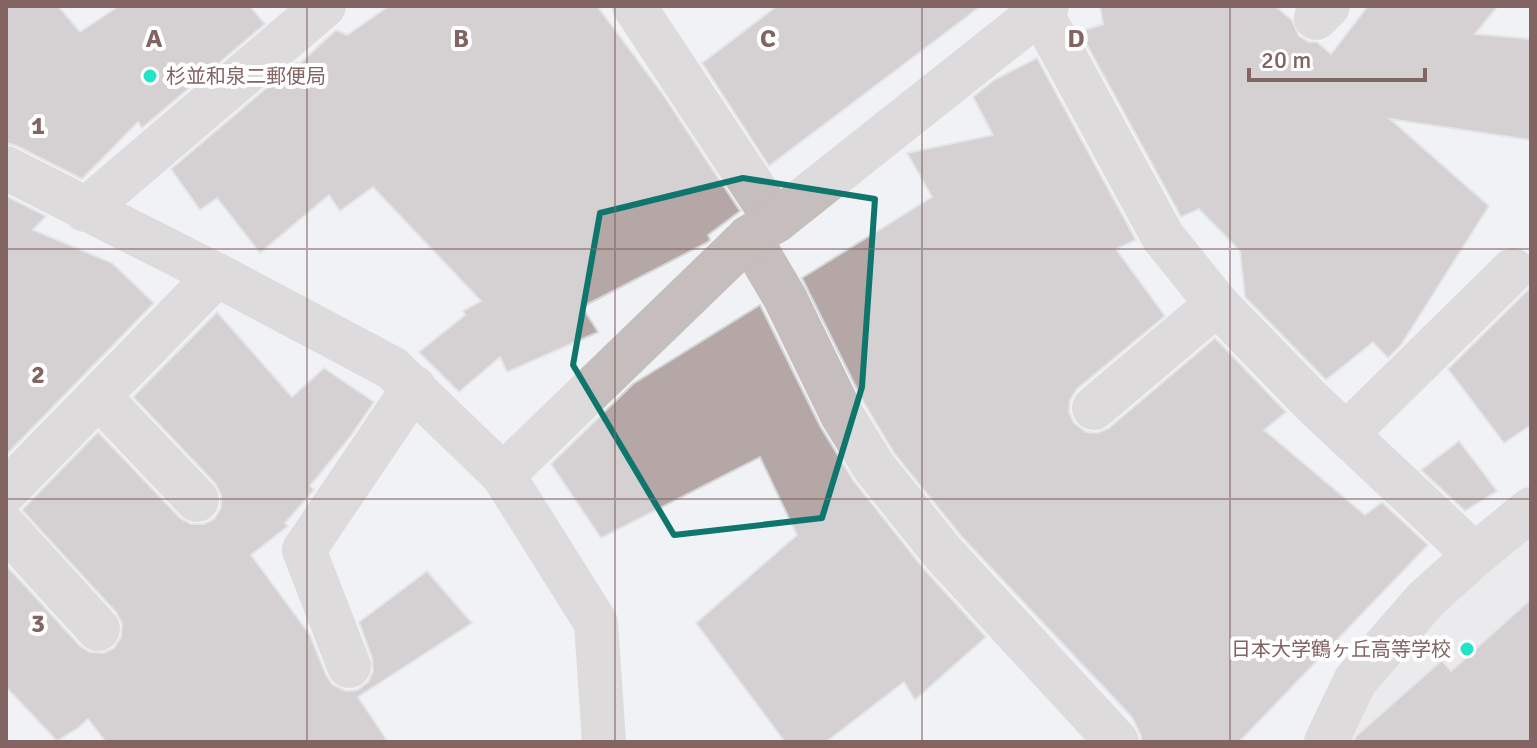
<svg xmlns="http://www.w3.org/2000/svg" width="1537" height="748" viewBox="0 0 1537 748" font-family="Signika,'Noto Sans JP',sans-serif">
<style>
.built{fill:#e4e3e5}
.building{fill:#b4a7a6;stroke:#d4d5d6;stroke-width:2}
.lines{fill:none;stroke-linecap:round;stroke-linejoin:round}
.minor{stroke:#c5bebd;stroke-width:44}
.marked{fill:none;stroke:#0f766e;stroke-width:6;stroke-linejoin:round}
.grid{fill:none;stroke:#826563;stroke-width:2;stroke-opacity:0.55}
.poi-dot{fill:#22e4c6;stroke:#fff;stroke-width:3}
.labels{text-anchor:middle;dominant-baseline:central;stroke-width:8;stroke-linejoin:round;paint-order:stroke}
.poi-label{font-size:20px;fill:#826563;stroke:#fff;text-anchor:start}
.grid-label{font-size:26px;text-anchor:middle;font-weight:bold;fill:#826563;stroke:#fff;stroke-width:8;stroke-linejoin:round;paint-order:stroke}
</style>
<rect width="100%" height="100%" fill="#f1f2f5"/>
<!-- built -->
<path class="built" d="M 1531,524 L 1531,742 L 1348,742 L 1372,689 L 1435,608 Z"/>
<!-- building -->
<g class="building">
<path d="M 6,6 L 58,6 L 80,32 L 119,6 L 250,6 L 265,24 L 142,128 L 138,122 L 82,179 L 17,146 L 6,143 Z"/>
<path d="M 389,6 L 597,6 L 662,93 L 740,211 L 708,235 L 710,240 L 708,242 L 582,307 L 598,332 L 507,372 L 500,357 L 459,392 L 419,352 L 465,315 L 463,311 L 481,301 L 373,187 L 340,211 L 329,195 L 260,253 L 217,198 L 200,210 L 171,169 L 297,62 L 299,64 L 336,30 L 347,35 Z"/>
<path d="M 777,6 L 981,6 L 769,166 L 702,63 Z"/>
<path d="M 1100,6 L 1275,6 L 1292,20 L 1299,36 L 1309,42 L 1317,42 L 1331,54 L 1368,6 L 1498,6 L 1475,34 L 1531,39 L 1531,140 L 1390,119 L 1489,206 L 1401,345 L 1388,358 L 1373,342 L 1326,380 L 1245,297 L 1240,251 L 1199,209 L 1181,217 L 1082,36 L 1082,31 L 1103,24 Z"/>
<path d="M 1037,58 L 1136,240 L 1116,249 L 1165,316 L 1077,389 L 1070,400 L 1069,412 L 1074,423 L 1086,432 L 1098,433 L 1109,428 L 1215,338 L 1286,412 L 1264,430 L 1365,515 L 1382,502 L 1428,545 L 1239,742 L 1141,742 L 1141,736 L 1132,717 L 962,537 L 894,453 L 864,403 L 802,278 L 932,197 L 907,153 L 993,135 L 973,97 L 994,80 Z"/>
<path d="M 6,196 L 46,216 L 33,230 L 112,263 L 154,303 L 6,455 Z"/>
<path d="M 1531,287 L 1531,425 L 1504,443 L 1448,369 Z"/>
<path d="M 760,305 L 820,426 L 853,480 L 924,569 L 986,637 L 915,700 L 904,682 L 826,742 L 785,742 L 696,623 L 797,535 L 760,457 L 601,538 L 551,464 L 633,384 Z"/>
<path d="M 217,312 L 292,397 L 324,368 L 374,402 L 350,437 L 310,486 L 314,490 L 285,523 L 288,526 L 251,555 L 310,635 L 326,675 L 333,685 L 346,691 L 357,690 L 368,682 L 373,671 L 372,658 L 359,622 L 427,571 L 472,623 L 358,697 L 388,742 L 106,742 L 88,719 L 78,728 L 57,741 L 6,687 L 6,565 L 80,646 L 90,652 L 104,653 L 114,648 L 121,637 L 122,624 L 116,612 L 22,510 L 98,432 L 180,518 L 191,524 L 204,524 L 214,519 L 221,508 L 221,495 L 215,483 L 133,397 Z"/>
<path d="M 1459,441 L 1497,491 L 1465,511 L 1421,470 Z"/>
<path d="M 1531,599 L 1531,742 L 1354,742 L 1356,736 L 1442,660 L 1451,671 Z"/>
</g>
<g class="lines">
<!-- minor -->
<g class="minor">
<path d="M 634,6 L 776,221"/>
<path d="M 1040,11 L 1163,237 L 1217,304 L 1311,401 L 1475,555"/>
<path d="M 1316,18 L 1328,6"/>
<path d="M 6,168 L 217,275 L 392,368 L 503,475 L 596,623 L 604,742"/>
<path d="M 85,210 L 324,6"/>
<path d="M 749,237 L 785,298 L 842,415 L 874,467 L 943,553 L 1117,742"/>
<path d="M 99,397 L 197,500"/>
<path d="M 1094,408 L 1217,304"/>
<path d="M 1346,434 L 1513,270"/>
<path d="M 503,475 L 749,237 L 776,221 L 1047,6"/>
<path d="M 6,491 L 217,275"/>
<path d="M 6,528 L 98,629"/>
<path d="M 349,666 L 304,550 L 414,387"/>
<path d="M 1326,742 L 1355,681 L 1426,599 L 1475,555 L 1531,509"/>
</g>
</g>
<!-- marked area -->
<path d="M0 0H1537V748H0ZM 743,178 L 875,199 L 862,387 L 822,518 L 674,535 L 573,365 L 600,213 Z" fill="#f1f2f5" fill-opacity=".55" fill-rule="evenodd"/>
<path class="marked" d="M 743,178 L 875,199 L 862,387 L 822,518 L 674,535 L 573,365 L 600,213 Z"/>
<!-- grid -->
<path class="grid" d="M 307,6 L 307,742M 615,6 L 615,742M 922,6 L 922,742M 1230,6 L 1230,742M 6,249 L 1531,249M 6,499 L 1531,499"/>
<!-- markers -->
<g class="poi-dot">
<circle cx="150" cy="76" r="8"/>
<circle cx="1467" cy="649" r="8"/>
</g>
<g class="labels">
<!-- poi labels -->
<g class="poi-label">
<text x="166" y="76">杉並和泉二郵便局</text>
<text x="1451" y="649" text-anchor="end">日本大学鶴ヶ丘高等学校</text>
</g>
</g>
<g class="grid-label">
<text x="154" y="47">A</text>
<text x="461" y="47">B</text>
<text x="768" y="47">C</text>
<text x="1076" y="47">D</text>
<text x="38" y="134">1</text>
<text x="38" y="383">2</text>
<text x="38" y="632">3</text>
</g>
<!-- border -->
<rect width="1537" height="748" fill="none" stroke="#826563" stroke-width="16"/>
<!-- scale -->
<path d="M1249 68v12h176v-12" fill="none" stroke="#826563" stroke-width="4"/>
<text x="1261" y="68" font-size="24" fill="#826563" stroke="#ffffff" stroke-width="6" paint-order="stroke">20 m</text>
</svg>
